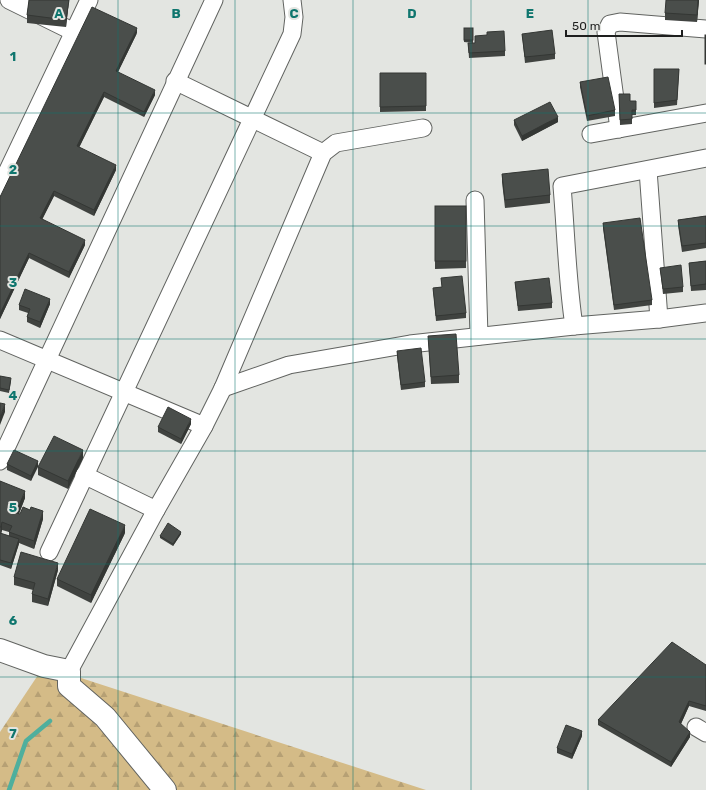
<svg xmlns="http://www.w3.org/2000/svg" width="706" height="790" viewBox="0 0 706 790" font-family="Rubik,sans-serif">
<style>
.forest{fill:url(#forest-firs)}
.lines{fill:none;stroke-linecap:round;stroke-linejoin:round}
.stream{stroke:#4faf9d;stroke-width:4.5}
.minor-casing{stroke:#616360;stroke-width:19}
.major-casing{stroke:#616360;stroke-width:24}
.minor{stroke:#fff;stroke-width:17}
.major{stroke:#fff;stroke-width:22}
.wall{fill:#404340;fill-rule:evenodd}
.shaded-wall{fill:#343734}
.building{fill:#4a4e4b;stroke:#343734}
.grid{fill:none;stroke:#0f766e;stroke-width:1;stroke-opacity:0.55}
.grid-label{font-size:13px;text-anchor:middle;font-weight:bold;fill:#0f766e;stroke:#e3e5e1;stroke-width:4;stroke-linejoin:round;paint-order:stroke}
</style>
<defs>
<pattern id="forest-firs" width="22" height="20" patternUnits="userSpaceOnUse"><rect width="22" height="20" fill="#d4bb87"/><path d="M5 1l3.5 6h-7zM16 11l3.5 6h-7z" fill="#b6a074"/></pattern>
</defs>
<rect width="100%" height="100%" fill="#e3e5e1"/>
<!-- forest -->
<path class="forest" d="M 44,666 L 426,790 L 0,790 L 0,732 Z"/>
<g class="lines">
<!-- stream -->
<path class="stream" d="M 9,790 L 26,741 L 50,721"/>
<!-- minor casing -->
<g class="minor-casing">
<g id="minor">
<path d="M 9,0 L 74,32"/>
<path d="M 175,81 L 323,153"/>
<path d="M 619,129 L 606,32 L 610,24 L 620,22 L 706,29"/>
<path d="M 591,134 L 706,113"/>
<path d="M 648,170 L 659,319"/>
<path d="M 0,187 L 89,0"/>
<path d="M 475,200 L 479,336"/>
<path d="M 574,326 C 567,280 566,233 562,186 L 706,158"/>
<path d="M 0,340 L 204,426"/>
<path d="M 223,388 L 289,365 L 410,344 L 574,326 L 659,319 L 706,313"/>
<path d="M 0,461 L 214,0"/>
<path d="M 84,475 L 156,510"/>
<path d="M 49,552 L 292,34 L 294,17 L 292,0"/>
<path d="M 69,671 L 156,510 L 204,426 L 223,388 L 323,153 L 336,143 L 423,128"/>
<path d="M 696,727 L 706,733"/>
</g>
</g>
<!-- major casing -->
<g class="major-casing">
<path id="major" d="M 0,650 L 44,666 L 69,671 L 69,686 L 105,717 L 165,790"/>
</g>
<!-- minor -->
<use href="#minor" class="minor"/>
<!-- major -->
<use href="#major" class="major"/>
</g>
<!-- wall -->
<g class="wall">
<path d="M 29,0 L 69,0 L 66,27 L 27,23 L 27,15 Z"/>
<path d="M 699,0 L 697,22 L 665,20 L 665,13 Z"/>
<path d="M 464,28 L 473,28 L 473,43 L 464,42 Z"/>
<path d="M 137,33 L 118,72 L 155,95 L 144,117 L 104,97 L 79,147 L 116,170 L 94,216 L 54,196 L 42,219 L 85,245 L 69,278 L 29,258 L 0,319 L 0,197 Z"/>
<path d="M 522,34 L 555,54 L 555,59 L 525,63 Z"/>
<path d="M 475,36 L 505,51 L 505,56 L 469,58 L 468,43 L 475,43 Z"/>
<path d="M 654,69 L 679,69 L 677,105 L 654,108 Z"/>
<path d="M 380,73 L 426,73 L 426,111 L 380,112 Z"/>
<path d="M 580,82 L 615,110 L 615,116 L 587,121 L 580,87 Z"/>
<path d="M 619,94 L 630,101 L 636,101 L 636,115 L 632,115 L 632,124 L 620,125 Z"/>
<path d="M 514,120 L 558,122 L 522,141 L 514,125 Z"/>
<path d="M 502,174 L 550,195 L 550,203 L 505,208 L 502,182 Z"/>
<path d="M 435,206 L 466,206 L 466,268 L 435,269 Z"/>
<path d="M 706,216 L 706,248 L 682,252 L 678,225 L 678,220 Z"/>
<path d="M 603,223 L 652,300 L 652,305 L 614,310 L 603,228 Z"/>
<path d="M 706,261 L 706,290 L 691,291 L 689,263 Z"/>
<path d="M 660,268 L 683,287 L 683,292 L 663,294 Z"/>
<path d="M 441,278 L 466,313 L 466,318 L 436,321 L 433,288 L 442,287 Z"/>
<path d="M 515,282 L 552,303 L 552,308 L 518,311 Z"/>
<path d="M 50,304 L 40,328 L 27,322 L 27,317 L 28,313 L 19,310 L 19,305 Z"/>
<path d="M 428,336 L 459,375 L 459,383 L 431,384 Z"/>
<path d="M 397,351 L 425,382 L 425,387 L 401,390 L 397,356 Z"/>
<path d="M 0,376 L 11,381 L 9,393 L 0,391 Z"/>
<path d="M 191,424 L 181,444 L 158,432 L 158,427 Z"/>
<path d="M 83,458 L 68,489 L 38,475 L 38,467 Z"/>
<path d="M 38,461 L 31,481 L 7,470 L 7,464 Z"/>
<path d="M 0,481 L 25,498 L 19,514 L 43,519 L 34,549 L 19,543 L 11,569 L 0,565 ZM 2,530 L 9,532 L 9,536 L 1,534 Z"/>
<path d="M 125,533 L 91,603 L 57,586 L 57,579 Z"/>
<path d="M 181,534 L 173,546 L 160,538 L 160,536 Z"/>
<path d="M 58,570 L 48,606 L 32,602 L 32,594 L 33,590 L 14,585 L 14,577 Z"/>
<path d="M 706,665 L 706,711 L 689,706 L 681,724 L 690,737 L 671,767 L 598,725 L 598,720 Z"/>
<path d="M 582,736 L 572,759 L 557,753 L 557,748 Z"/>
</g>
<!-- shaded-wall -->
<g class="shaded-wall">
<path d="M 69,0 L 66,27 L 66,20 Z"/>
<path d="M 698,0 L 699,0 L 697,22 L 697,15 Z"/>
<path d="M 137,28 L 137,33 L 116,76 L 116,71 Z"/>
<path d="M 155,90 L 155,95 L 144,117 L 144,112 Z"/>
<path d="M 104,92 L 104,97 L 77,152 L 77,146 Z"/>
<path d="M 558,117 L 558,122 L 522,141 L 522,136 Z"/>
<path d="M 116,165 L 116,170 L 94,216 L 94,210 Z"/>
<path d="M 54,191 L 54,196 L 40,224 L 40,218 Z"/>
<path d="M 85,240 L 85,245 L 69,278 L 69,272 Z"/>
<path d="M 29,253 L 29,258 L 0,319 L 0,314 Z"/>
<path d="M 50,299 L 50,304 L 40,328 L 40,322 Z"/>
<path d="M 5,404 L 5,412 L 0,425 L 0,417 Z"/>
<path d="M 191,419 L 191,424 L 181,444 L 181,439 Z"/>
<path d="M 83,450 L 83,458 L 68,489 L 68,481 Z"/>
<path d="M 38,461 L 38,467 L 31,481 L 31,476 Z"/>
<path d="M 25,491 L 25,498 L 16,521 L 16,513 Z"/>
<path d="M 43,511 L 43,519 L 34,549 L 34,541 Z"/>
<path d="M 2,522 L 2,530 L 1,534 L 1,527 Z"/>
<path d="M 125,525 L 125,533 L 91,603 L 91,595 Z"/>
<path d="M 181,532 L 181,534 L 173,546 L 173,544 Z"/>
<path d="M 19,539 L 19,544 L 11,569 L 11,563 Z"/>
<path d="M 58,563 L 58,570 L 48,606 L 48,599 Z"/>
<path d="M 689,701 L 689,706 L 679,728 L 679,722 Z"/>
<path d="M 582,731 L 582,736 L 572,759 L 572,754 Z"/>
<path d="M 690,732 L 690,737 L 671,767 L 671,762 Z"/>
</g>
<!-- building -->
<g class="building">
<path d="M 29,0 L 69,0 L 66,20 L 27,15 Z"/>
<path d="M 666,0 L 698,0 L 697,15 L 665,13 Z"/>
<path d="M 92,7 L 137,28 L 116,71 L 155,90 L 144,112 L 104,92 L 77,146 L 116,165 L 94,210 L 54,191 L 40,218 L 85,240 L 69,272 L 29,253 L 0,314 L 0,197 Z"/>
<rect x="464" y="28" width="9" height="12"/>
<path d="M 552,30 L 555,54 L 525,57 L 522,34 Z"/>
<path d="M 504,31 L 505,51 L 469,53 L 468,43 L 475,43 L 475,36 L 487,35 L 487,32 Z"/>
<rect x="705" y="35" width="1" height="29"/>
<path d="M 654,69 L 679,69 L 677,100 L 654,103 Z"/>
<path d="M 380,73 L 426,73 L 426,106 L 380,107 Z"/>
<path d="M 608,77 L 615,110 L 587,116 L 580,82 Z"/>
<path d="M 619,94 L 630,94 L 630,101 L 636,101 L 636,110 L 632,110 L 632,119 L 620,120 Z"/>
<path d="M 550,102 L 558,117 L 522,136 L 514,120 Z"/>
<path d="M 548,169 L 550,195 L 505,200 L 502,174 Z"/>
<rect x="435" y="206" width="31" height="55"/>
<path d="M 706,216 L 706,243 L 682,246 L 678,220 Z"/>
<path d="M 640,218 L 652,300 L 614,305 L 603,223 Z"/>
<path d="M 706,261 L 706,284 L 691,286 L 689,263 Z"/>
<path d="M 681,265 L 683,287 L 663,289 L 660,268 Z"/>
<path d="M 462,276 L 466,313 L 436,316 L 433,288 L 442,287 L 441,278 Z"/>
<path d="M 549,278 L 552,303 L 518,306 L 515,282 Z"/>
<path d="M 25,289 L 50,299 L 40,322 L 27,317 L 30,309 L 19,305 Z"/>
<path d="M 456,334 L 459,375 L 431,377 L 428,336 Z"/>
<path d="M 421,348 L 425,382 L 401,385 L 397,351 Z"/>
<path d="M 0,376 L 11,378 L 9,390 L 0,388 Z"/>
<path d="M 0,403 L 5,404 L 0,417 Z"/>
<path d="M 168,407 L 191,419 L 181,439 L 158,427 Z"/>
<path d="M 54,436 L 83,450 L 68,481 L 38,467 Z"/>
<path d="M 14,450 L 38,461 L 31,476 L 7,464 Z"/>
<path d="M 0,481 L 25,491 L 16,513 L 20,514 L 23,507 L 30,510 L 31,507 L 43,511 L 34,541 L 9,532 L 12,526 L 2,522 L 1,527 L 0,527 Z"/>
<path d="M 90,509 L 125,525 L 91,595 L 57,579 Z"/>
<path d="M 168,523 L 181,532 L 173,544 L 160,536 Z"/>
<path d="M 0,533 L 19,539 L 11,563 L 0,560 Z"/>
<path d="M 21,552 L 58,563 L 48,599 L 32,594 L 35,583 L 14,577 Z"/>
<path d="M 672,642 L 706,665 L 706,706 L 689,701 L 679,722 L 690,732 L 671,762 L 598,720 Z"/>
<path d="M 566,725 L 582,731 L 572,754 L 557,748 Z"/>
</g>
<!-- grid -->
<path class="grid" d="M 118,0 L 118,790M 235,0 L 235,790M 353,0 L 353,790M 471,0 L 471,790M 588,0 L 588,790M 0,113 L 706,113M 0,226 L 706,226M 0,339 L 706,339M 0,451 L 706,451M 0,564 L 706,564M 0,677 L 706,677"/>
<g class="grid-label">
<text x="59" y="18">A</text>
<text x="176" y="18">B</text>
<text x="294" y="18">C</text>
<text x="412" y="18">D</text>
<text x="530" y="18">E</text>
<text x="13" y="61">1</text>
<text x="13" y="174">2</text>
<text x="13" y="287">3</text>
<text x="13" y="400">4</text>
<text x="13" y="512">5</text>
<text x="13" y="625">6</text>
<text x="13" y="738">7</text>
</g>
<!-- scale -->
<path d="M566 30v6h116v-6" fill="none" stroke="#1e1f1e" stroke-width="2"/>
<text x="572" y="30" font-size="12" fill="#1e1f1e" stroke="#e3e5e1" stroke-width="3" paint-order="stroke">50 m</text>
</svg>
